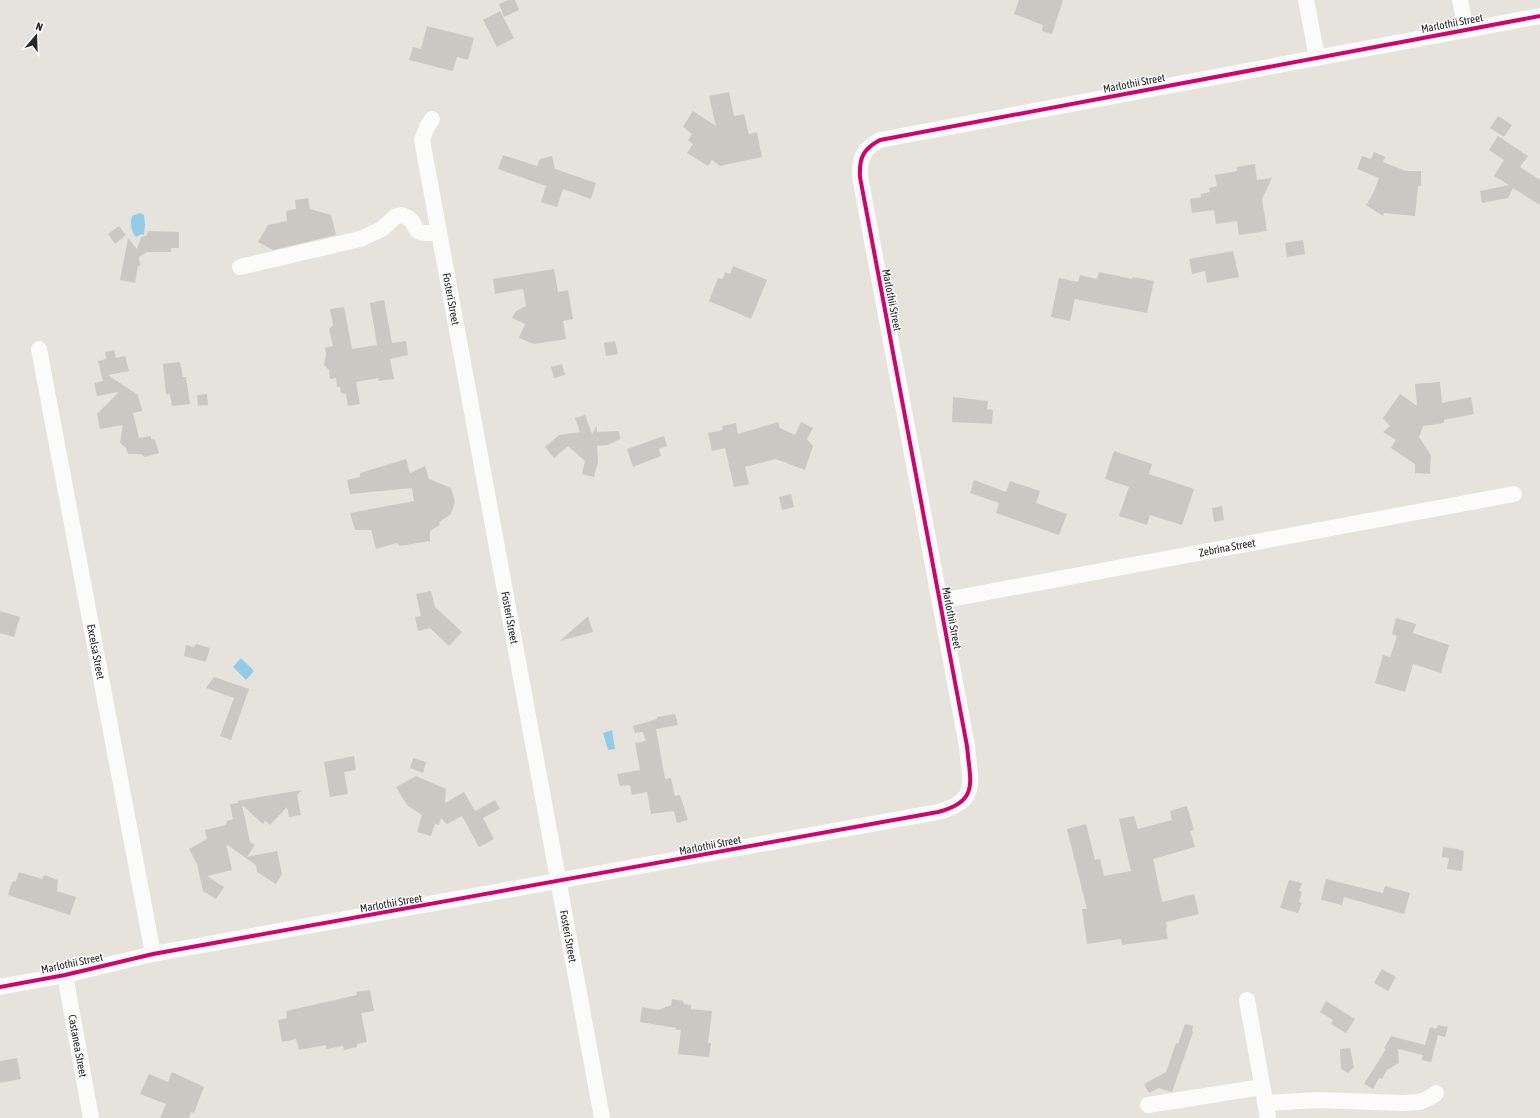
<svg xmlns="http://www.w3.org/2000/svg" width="1540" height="1118" viewBox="0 0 1540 1118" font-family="'Asap Condensed',sans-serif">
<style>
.water{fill:#91cce7}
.building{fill:#cbc8c3}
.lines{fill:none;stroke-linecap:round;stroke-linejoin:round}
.minor{stroke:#fbfbfa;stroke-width:16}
.cycleway-casing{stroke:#fff;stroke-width:6}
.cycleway{stroke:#d6006c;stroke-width:4}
.labels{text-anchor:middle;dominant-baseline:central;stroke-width:3;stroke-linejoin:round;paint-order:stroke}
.street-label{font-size:11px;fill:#272727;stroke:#fff}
</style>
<rect width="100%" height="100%" fill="#e6e2dc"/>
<!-- water -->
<g class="water">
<path d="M 140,213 L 144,215 L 145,225 L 144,235 L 141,234 L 136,237 C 131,231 130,223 132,216 Z"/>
<path d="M 241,658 L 254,671 L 246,680 L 233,667 Z"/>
<path d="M 612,730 L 615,749 L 608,750 L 603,733 Z"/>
</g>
<!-- building -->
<g class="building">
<path d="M 508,0 L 515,0 L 519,10 L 504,17 L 499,4 Z"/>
<path d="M 1019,0 L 1063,0 L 1052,34 L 1042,31 L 1043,25 L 1014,14 Z"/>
<path d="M 500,11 L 514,38 L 497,47 L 483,20 Z"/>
<path d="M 427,26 L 474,38 L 468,60 L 457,57 L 453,71 L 409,60 L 413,47 L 421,49 Z"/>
<path d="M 729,92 L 734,116 L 744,114 L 749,134 L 757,132 L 762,157 L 720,166 L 712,160 L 708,166 L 687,153 L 693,144 L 688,140 L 692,134 L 683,127 L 693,111 L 716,126 L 709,96 Z"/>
<path d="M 1498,116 L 1512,125 L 1504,137 L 1490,128 Z"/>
<path d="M 1498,136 L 1528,156 L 1520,167 L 1540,180 L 1540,205 L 1513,188 L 1508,198 L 1482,203 L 1480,191 L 1509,185 L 1494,176 L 1504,160 L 1489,150 Z"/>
<path d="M 1374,152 L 1385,157 L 1383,162 L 1406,171 L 1421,171 L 1421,186 L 1418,186 L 1415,216 L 1384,213 L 1383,216 L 1366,205 L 1373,194 L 1379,178 L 1357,169 L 1362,156 L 1371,159 Z"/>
<path d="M 503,155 L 537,166 L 540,159 L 552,156 L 555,169 L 596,183 L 591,199 L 563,189 L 557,207 L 541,202 L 546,186 L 498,169 Z"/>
<path d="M 1255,164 L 1257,180 L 1272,178 L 1262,199 L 1267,231 L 1239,235 L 1237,221 L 1216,224 L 1214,210 L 1192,213 L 1190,199 L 1201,197 L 1201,194 L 1210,192 L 1209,188 L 1217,186 L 1215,175 L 1237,171 L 1237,167 Z"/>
<path d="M 308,198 L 310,209 L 331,215 L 336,235 L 273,250 L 258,242 L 268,225 L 287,221 L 286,211 L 296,209 L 295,200 Z"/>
<path d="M 119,226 L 126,235 L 115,244 L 108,234 Z"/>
<path d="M 149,231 L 179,232 L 179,248 L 171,248 L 171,252 L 147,252 L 139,257 L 140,266 L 138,266 L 135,283 L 120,280 L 128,238 L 137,249 L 141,237 L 146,236 Z"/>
<path d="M 1303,240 L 1305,254 L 1287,257 L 1285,243 Z"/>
<path d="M 1233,251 L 1239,277 L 1207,283 L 1205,271 L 1192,274 L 1189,259 Z"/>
<path d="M 733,266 L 767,280 L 751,319 L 709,301 L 718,278 L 723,279 L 725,272 L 730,274 Z"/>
<path d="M 554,269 L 558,292 L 568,290 L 573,319 L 563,321 L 566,339 L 534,344 L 519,338 L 525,324 L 512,318 L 516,311 L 526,306 L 523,289 L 495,294 L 493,279 Z"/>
<path d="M 1099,272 L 1132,279 L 1133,277 L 1154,281 L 1147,313 L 1075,299 L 1070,321 L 1051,317 L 1059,278 L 1078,282 L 1080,275 L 1097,279 Z"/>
<path d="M 384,300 L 392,343 L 406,341 L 408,355 L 390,359 L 394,379 L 379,381 L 378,378 L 356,382 L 360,404 L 348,406 L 346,394 L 341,393 L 340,387 L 337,387 L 336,378 L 330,379 L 329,370 L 324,365 L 326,354 L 325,348 L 333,346 L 329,329 L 333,325 L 330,309 L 344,307 L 352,349 L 377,345 L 370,303 Z"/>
<path d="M 615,341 L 618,354 L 606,356 L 604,343 Z"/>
<path d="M 114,350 L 116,358 L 125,356 L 129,371 L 108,375 L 138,395 L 142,411 L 133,413 L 139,438 L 151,436 L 151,439 L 155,440 L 159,453 L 145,457 L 141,454 L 128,454 L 126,448 L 120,443 L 123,425 L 100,429 L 97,414 L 119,392 L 97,396 L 94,383 L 103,381 L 98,361 L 106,359 L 105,352 Z"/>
<path d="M 180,362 L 183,377 L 186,377 L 190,404 L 172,406 L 170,394 L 166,394 L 163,364 Z"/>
<path d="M 562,364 L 565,375 L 554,378 L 551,367 Z"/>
<path d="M 1440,382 L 1442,403 L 1471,397 L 1474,414 L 1444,420 L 1444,423 L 1423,426 L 1419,437 L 1431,455 L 1430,474 L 1415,473 L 1415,464 L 1391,448 L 1396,440 L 1383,432 L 1390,426 L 1383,418 L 1400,394 L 1417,406 L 1415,384 Z"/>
<path d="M 207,394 L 208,405 L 198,406 L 197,395 Z"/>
<path d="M 953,397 L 988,401 L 987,409 L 993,410 L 992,424 L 952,422 Z"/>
<path d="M 585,415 L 592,434 L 597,426 L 597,432 L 619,431 L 620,439 L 608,445 L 597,446 L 598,461 L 594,477 L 582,474 L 585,461 L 568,446 L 554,458 L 545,447 L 559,435 L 580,432 L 575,418 Z"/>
<path d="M 778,422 L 780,428 L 795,435 L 801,422 L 813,428 L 807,439 L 813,446 L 805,470 L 776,459 L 745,467 L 749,484 L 734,487 L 725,448 L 712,451 L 708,433 L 723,430 L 722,426 L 736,423 L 738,434 Z"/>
<path d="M 664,436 L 667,446 L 659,449 L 661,456 L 633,467 L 627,449 Z"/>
<path d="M 1114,451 L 1152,464 L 1149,474 L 1194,489 L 1182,525 L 1150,515 L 1147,525 L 1119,516 L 1129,487 L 1105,479 Z"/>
<path d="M 406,459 L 410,473 L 425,466 L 429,479 L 451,488 L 455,502 L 451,514 L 439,522 L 440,525 L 430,531 L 430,541 L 400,546 L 397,543 L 376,549 L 371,530 L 355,530 L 350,513 L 414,501 L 412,488 L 350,494 L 347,480 L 360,477 L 360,473 Z"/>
<path d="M 974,480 L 1006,492 L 1010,481 L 1040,491 L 1036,503 L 1067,514 L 1059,535 L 996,513 L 999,503 L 970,493 Z"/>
<path d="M 791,494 L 794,507 L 782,510 L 779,497 Z"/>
<path d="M 1222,506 L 1224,520 L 1214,522 L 1212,508 Z"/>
<path d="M 431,591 L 435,607 L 462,632 L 449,646 L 430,628 L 418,631 L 415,617 L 421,616 L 416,594 Z"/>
<path d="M 0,611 L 20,617 L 14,637 L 0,633 Z"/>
<path d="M 588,616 L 593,632 L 560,641 Z"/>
<path d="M 1396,618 L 1416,624 L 1413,633 L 1449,645 L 1441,673 L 1413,664 L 1405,692 L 1375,683 L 1383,655 L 1390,657 L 1397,636 L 1392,634 Z"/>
<path d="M 196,644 L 210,648 L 206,662 L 184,656 L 186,645 L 194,647 Z"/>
<path d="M 214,677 L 249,689 L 231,740 L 220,736 L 234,698 L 206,688 Z"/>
<path d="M 675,714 L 678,725 L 656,729 L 665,779 L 671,778 L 675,796 L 680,795 L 688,820 L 677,823 L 674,811 L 651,814 L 647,792 L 632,795 L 630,785 L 620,786 L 617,774 L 640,770 L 635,743 L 646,741 L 643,732 L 635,733 L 633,726 L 657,719 L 657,717 Z"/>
<path d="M 354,756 L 356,770 L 344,772 L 348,794 L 330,797 L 324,762 Z"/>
<path d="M 413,758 L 426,762 L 423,773 L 410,768 Z"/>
<path d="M 416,776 L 446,789 L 445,803 L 464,792 L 475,811 L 495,800 L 500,809 L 483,818 L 494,839 L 479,847 L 462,816 L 447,824 L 441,818 L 439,825 L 435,824 L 431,836 L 417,832 L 422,815 L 407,805 L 396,787 Z"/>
<path d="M 302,790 L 297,795 L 301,815 L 289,817 L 287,807 L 270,825 L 265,820 L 263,824 L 242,805 L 250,842 L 255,845 L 247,857 L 277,851 L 282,874 L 276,884 L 257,872 L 256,865 L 226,844 L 232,870 L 207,876 L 224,887 L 216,899 L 203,891 L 197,864 L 189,849 L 207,839 L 205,830 L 226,825 L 227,821 L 233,819 L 230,804 L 239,803 L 237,801 Z"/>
<path d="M 1187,806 L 1194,830 L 1190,831 L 1195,847 L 1153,859 L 1162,902 L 1194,894 L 1199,914 L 1166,922 L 1167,928 L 1166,929 L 1168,939 L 1122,945 L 1121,939 L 1087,944 L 1082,909 L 1087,909 L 1067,829 L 1086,824 L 1095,860 L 1100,859 L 1104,876 L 1131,871 L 1119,819 L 1134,816 L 1138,829 L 1172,820 L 1170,811 Z"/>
<path d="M 1443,847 L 1459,849 L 1459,850 L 1464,851 L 1462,871 L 1447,869 L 1449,858 L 1442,857 Z"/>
<path d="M 19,872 L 42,879 L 45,875 L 58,880 L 57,891 L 76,897 L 70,915 L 8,895 L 12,882 L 16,881 Z"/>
<path d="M 1326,879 L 1383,893 L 1385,886 L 1410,893 L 1404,914 L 1344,897 L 1342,905 L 1321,900 Z"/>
<path d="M 1289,880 L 1302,883 L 1299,891 L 1302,892 L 1299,902 L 1302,903 L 1298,913 L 1280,908 Z"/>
<path d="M 1382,969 L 1396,977 L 1388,991 L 1374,983 Z"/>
<path d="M 370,990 L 374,1011 L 361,1013 L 367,1042 L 357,1044 L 357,1047 L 344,1050 L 343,1046 L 326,1049 L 326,1045 L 299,1050 L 296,1039 L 282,1042 L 278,1020 L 287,1018 L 286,1011 L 357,995 L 356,992 Z"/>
<path d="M 672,999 L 683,1001 L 684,1004 L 691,1005 L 691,1009 L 712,1011 L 708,1043 L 711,1043 L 709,1057 L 678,1054 L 681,1030 L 676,1030 L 676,1028 L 640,1022 L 642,1007 L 658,1010 L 671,1005 Z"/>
<path d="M 1326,1001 L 1355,1019 L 1346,1033 L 1331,1024 L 1333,1020 L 1320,1012 Z"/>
<path d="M 1185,1024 L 1193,1026 L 1192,1031 L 1193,1032 L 1172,1092 L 1159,1088 L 1149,1093 L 1144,1084 L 1166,1072 L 1176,1043 L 1178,1044 Z"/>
<path d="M 1438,1025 L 1448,1027 L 1445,1037 L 1438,1035 L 1431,1062 L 1421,1060 L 1423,1055 L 1398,1049 L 1399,1063 L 1387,1070 L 1382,1079 L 1379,1078 L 1373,1089 L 1364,1084 L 1386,1049 L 1384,1048 L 1391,1036 L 1425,1045 L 1430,1027 L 1436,1029 Z"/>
<path d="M 1350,1048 L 1354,1067 L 1348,1073 L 1341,1069 L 1340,1049 Z"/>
<path d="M 17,1058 L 21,1079 L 0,1083 L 0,1061 Z"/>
<path d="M 172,1072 L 204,1087 L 194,1113 L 191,1112 L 189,1118 L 160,1118 L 166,1104 L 140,1094 L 149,1074 L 168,1082 Z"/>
</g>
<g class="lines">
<!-- minor -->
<g class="minor">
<path d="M 1306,0 L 1317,57"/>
<path d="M 1460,0 L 1466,30"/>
<path id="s1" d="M 432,119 L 427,127 L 422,140 L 602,1118"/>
<path d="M 240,267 L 360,239 L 382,229 L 395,217 L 402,215 C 423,222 405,237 439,232"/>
<path id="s2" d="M 39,349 L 153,954"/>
<path id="s3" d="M 940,601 L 1514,494"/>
<path id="s4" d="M 65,975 L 91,1118"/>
<path d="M 0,987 L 65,975 L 153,954 L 938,812 C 980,801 970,782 967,746 L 860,177 C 859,158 863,149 880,140 L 1540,16"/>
<path d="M 1247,1000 L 1268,1118"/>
<path d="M 1265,1103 L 1317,1100 L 1402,1103 L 1420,1102 L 1431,1097 L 1436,1093"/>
<path d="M 1148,1105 L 1262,1087"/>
</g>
<!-- cycleway casing -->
<g class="cycleway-casing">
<path id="cycleway" d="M 0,987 L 65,975 L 153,954 L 938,812 C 980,801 970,782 967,746 L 860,177 C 859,158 863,149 880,140 L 1540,16"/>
</g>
<!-- cycleway -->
<use href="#cycleway" class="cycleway"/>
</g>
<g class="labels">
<!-- street labels -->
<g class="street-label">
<text transform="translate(1452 23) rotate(-11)">Marlothii Street</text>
<text transform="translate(1134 83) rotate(-11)">Marlothii Street</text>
<text stroke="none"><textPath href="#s1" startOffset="185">Fosteri Street</textPath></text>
<text transform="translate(892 300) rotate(79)">Marlothii Street</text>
<text stroke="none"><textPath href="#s3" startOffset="292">Zebrina Street</textPath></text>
<text stroke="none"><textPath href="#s1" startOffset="509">Fosteri Street</textPath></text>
<text transform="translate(952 618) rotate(79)">Marlothii Street</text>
<text stroke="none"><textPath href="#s2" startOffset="308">Excelsa Street</textPath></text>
<text transform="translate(710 845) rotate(-11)">Marlothii Street</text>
<text transform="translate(391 903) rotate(-10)">Marlothii Street</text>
<text stroke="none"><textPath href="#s1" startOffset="833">Fosteri Street</textPath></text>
<text transform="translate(72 963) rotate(-12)">Marlothii Street</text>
<text stroke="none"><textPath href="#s4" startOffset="72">Castanea Street</textPath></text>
</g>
</g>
<!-- north arrow -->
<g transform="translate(36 36) rotate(19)" stroke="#ffffff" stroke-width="3" paint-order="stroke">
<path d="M0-3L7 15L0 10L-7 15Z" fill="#272727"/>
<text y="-6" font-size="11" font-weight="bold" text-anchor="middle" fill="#272727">N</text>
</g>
</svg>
